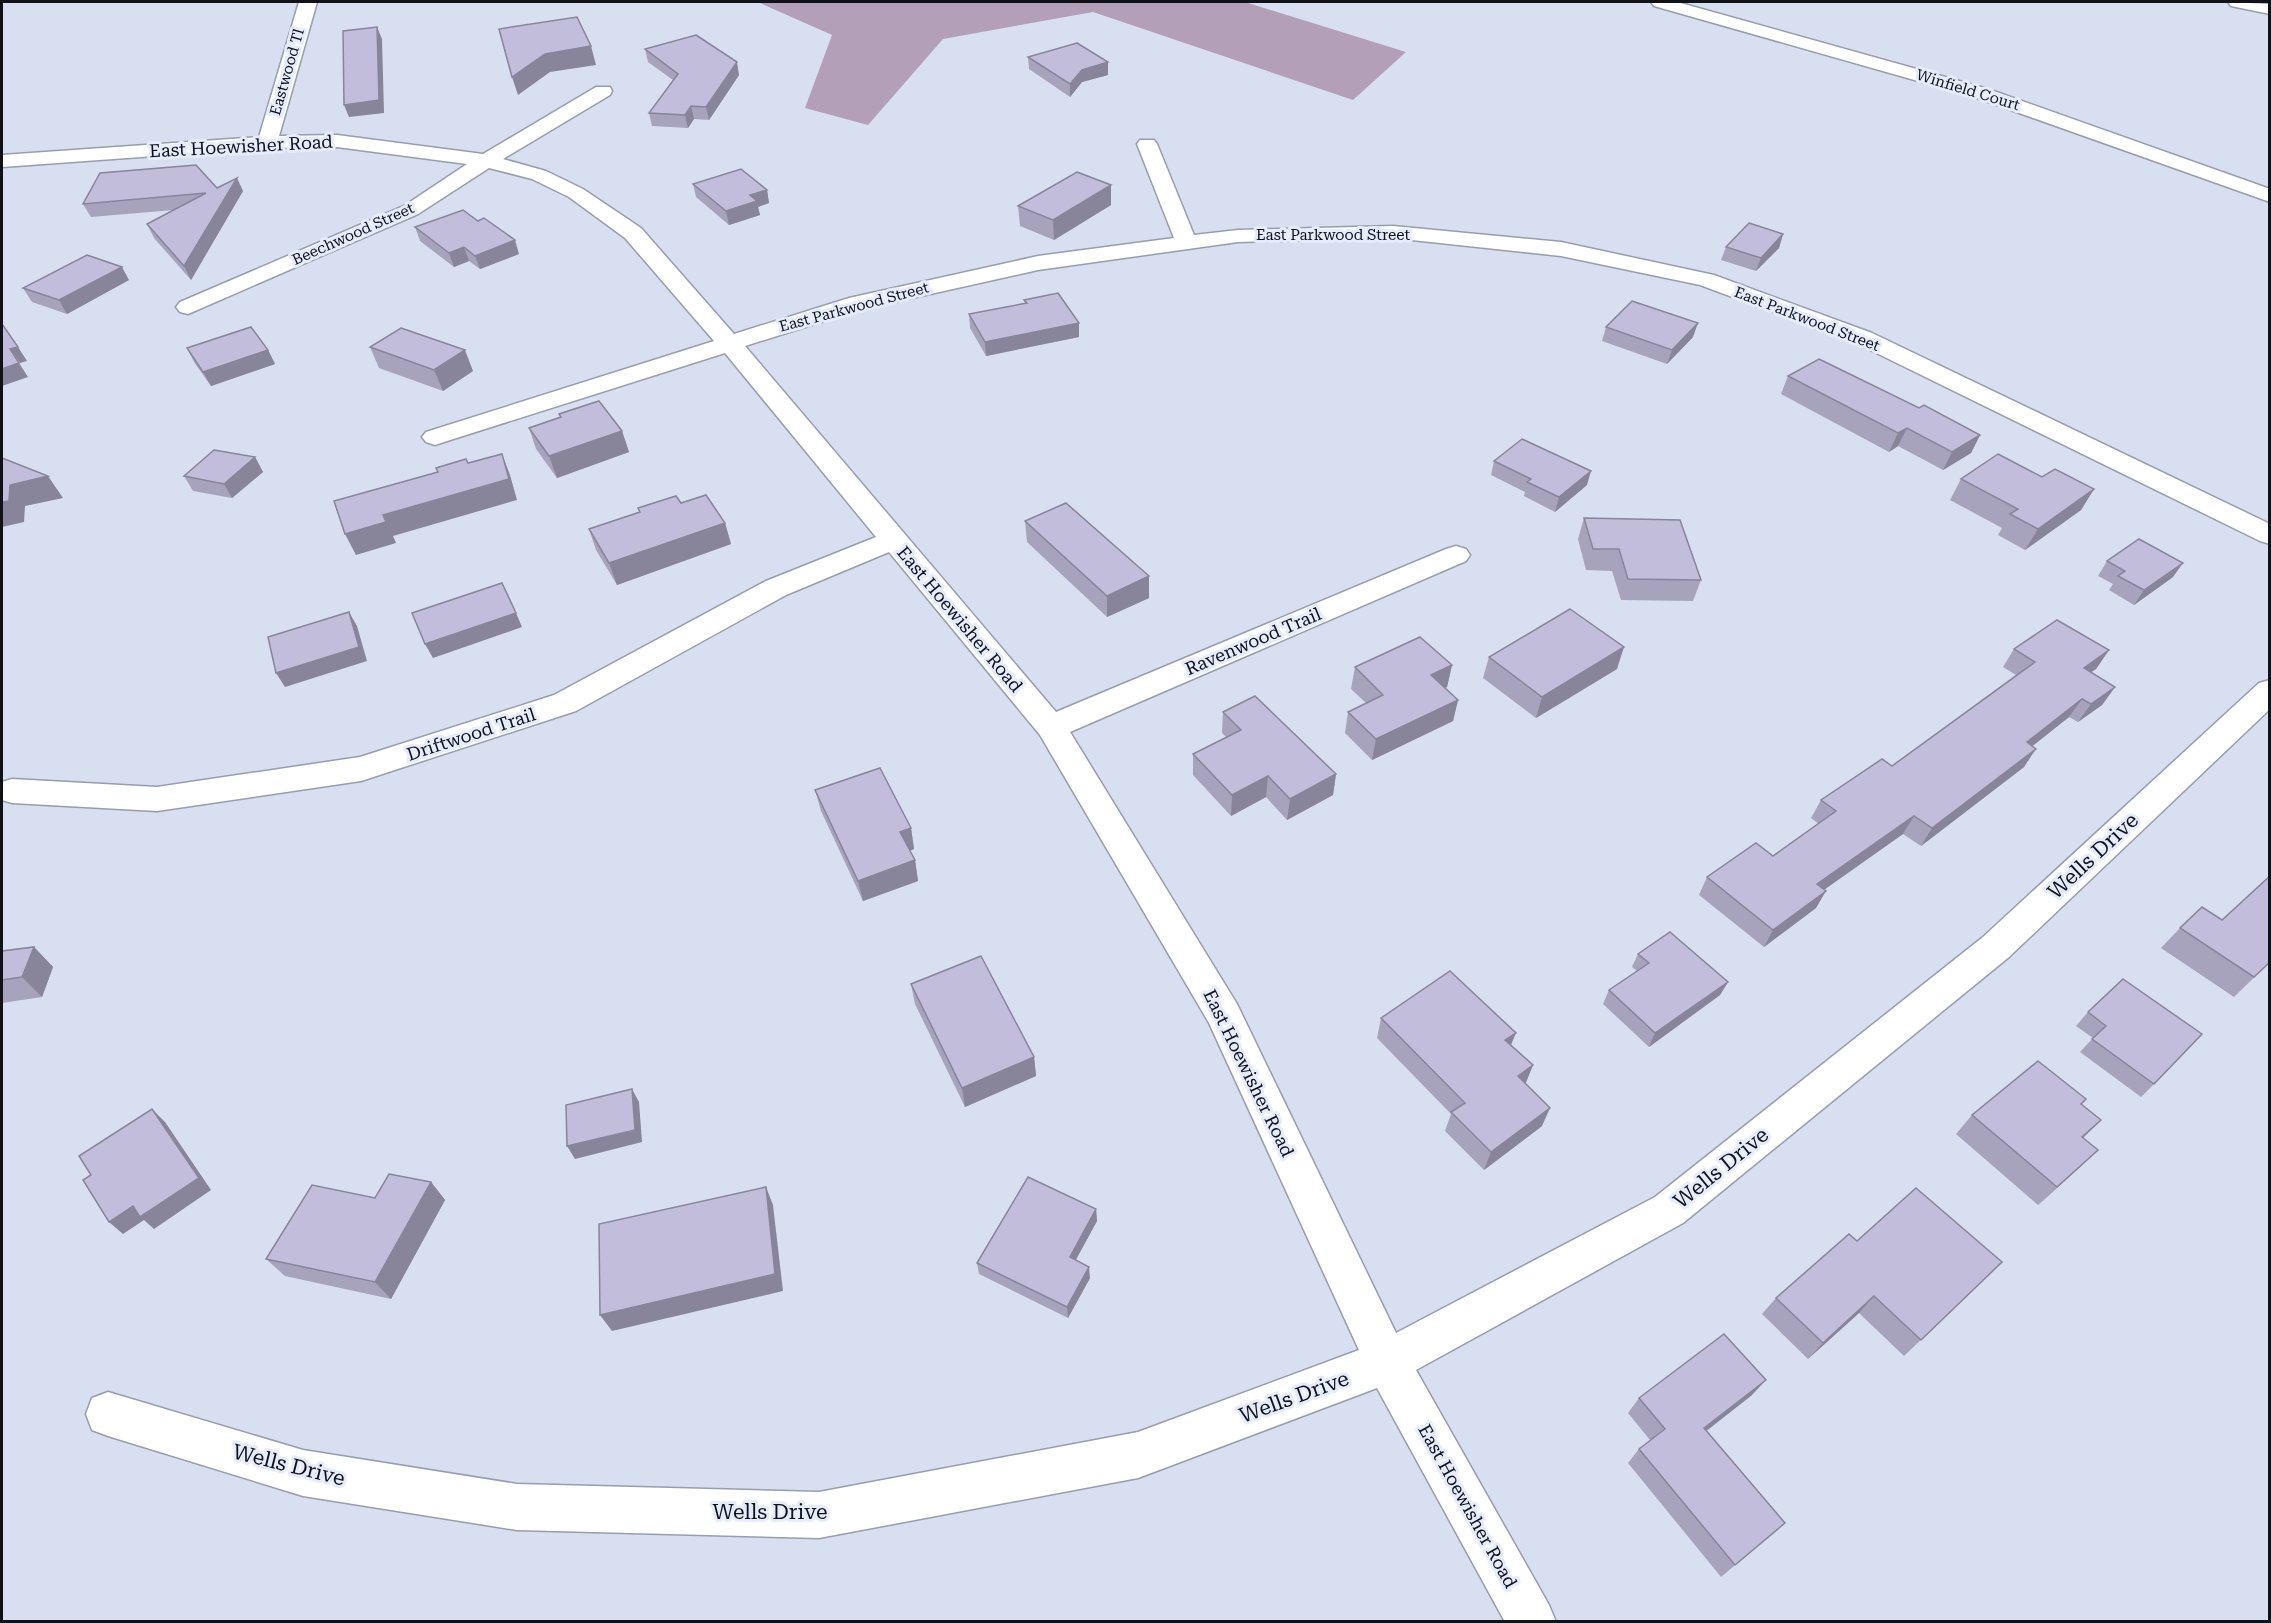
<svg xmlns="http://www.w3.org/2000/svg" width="2271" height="1623" viewBox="0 0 2271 1623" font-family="'Roboto Serif',serif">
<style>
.forest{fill:#b49fb8}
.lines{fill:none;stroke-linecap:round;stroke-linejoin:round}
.minor-casing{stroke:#969dae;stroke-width:3}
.minor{fill:#fff;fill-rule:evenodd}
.wall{fill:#a8a3bd}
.shaded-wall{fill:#88849a}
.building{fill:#c3bddc;stroke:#88849a;stroke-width:1.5}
.labels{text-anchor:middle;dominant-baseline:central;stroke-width:6;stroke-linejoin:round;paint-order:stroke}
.far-street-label{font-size:15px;fill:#101218;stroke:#e5ecfe}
.street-label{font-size:18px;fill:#101218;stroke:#e5ecfe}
.near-street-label{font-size:21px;fill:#101218;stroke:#e5ecfe}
</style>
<rect width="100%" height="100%" fill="#d8dff1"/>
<!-- forest -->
<path class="forest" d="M 705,2 L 1245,2 L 1406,52 L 1353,100 L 1093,12 L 943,39 L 868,125 L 805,108 L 832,35 L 760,3 Z"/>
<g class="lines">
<!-- minor casing -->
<g class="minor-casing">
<g id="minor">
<path d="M 299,2 L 317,2 L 279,136 L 337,135 L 483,154 L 596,87 L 610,87 L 612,91 L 610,95 L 503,159 L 546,171 L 583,189 L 641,228 L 734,334 L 849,298 L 1038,256 L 1174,238 L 1137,144 L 1140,140 L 1154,140 L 1157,144 L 1194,235 L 1238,230 L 1393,226 L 1561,242 L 1714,275 L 1872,333 L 2270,524 L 2270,544 L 2260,541 L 1856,343 L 1700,285 L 1561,256 L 1393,238 L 1238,242 L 1038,270 L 863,309 L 745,346 L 1056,712 L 1446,549 L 1456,546 L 1466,549 L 1470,555 L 1466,561 L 1070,732 L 1237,1004 L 1396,1333 L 1655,1197 L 1983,937 L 2259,683 L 2270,680 L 2270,709 L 2009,957 L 1683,1223 L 1416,1370 L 1549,1605 L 1556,1622 L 1505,1622 L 1377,1388 L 1138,1478 L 819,1538 L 517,1530 L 303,1496 L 108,1436 L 92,1430 L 86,1414 L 92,1398 L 108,1392 L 303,1450 L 517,1484 L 819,1492 L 1138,1432 L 1359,1350 L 1209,1023 L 1040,735 L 889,552 L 786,595 L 576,711 L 361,781 L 157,811 L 12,803 L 2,800 L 2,782 L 12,779 L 157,787 L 360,757 L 554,695 L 766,581 L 876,537 L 725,353 L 444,442 L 435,445 L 426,442 L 422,437 L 426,432 L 714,341 L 625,238 L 569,197 L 532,179 L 489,168 L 418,214 L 188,314 L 180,312 L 176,307 L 180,302 L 404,206 L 467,164 L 337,147 L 267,148 L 2,167 L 2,155 L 259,137 Z"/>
<path d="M 1651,2 L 1677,2 L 1988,89 L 2270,189 L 2270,202 L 1974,97 L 1654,6 Z"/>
<path d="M 2228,2 L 2270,4 L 2270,14 L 2231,6 Z"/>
</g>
</g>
<!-- minor -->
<use href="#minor" class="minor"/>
</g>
<!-- wall -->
<g class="wall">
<path d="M 645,49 L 739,75 L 709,120 L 694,119 L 688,128 L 652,126 L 649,113 L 673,80 L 648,62 Z"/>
<path d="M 1028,57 L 1108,62 L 1108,75 L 1082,82 L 1070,97 L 1029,69 Z"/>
<path d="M 693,184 L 767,190 L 769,203 L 758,207 L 760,215 L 729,225 L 696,197 Z"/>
<path d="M 217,188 L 243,191 L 191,280 L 154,238 L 147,224 L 174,210 L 91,217 L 83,204 Z"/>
<path d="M 1111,205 L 1054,240 L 1020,226 L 1018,206 Z"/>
<path d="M 415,227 L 519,254 L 480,269 L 469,261 L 454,267 L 420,241 Z"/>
<path d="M 1783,234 L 1779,248 L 1756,271 L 1721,260 L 1726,247 Z"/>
<path d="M 129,280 L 67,314 L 32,302 L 23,288 Z"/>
<path d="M 1024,300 L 1079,323 L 1079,337 L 986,356 L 970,328 L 969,314 L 1025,303 Z"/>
<path d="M 1606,327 L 1693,337 L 1667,364 L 1602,341 Z"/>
<path d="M 370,347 L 473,371 L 443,391 L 379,368 Z"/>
<path d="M 187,348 L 268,350 L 275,364 L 211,386 L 194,362 Z"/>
<path d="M 1788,376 L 1919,408 L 1980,435 L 1971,453 L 1943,470 L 1898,446 L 1889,452 L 1781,394 Z"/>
<path d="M 559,414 L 622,431 L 629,452 L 557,478 L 536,449 L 529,428 L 560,417 Z"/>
<path d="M 255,457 L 263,472 L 232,498 L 193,491 L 184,476 Z"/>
<path d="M 1494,461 L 1587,485 L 1555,512 L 1524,496 L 1525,492 L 1491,475 Z"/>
<path d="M 2042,477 L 2094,489 L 2081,510 L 2025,550 L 1998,535 L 2002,528 L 1950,500 L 1961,479 Z"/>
<path d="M 681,503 L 725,523 L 731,544 L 617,585 L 596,550 L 589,529 L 639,512 L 638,508 Z"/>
<path d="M 1584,518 L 1701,580 L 1693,601 L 1621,600 L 1612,571 L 1586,570 L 1578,539 Z"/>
<path d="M 1025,521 L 1149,598 L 1107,617 L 1027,542 Z"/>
<path d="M 2107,561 L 2173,577 L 2134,605 L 2109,590 L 2113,584 L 2098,576 Z"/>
<path d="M 2014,649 L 2109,650 L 2096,669 L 2091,672 L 2115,687 L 2102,705 L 2078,722 L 2069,717 L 2032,746 L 2024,767 L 1921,846 L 1903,834 L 1824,889 L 1816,908 L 1764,947 L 1699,895 L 1707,877 L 1773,856 L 1819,824 L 1811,818 L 1821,800 L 1892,766 L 2016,675 L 2003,667 Z"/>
<path d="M 1489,657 L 1617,669 L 1536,718 L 1483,678 Z"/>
<path d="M 1452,665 L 1447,687 L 1445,688 L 1458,700 L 1453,721 L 1372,760 L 1345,733 L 1348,712 L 1366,703 L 1351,689 L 1355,667 Z"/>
<path d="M 1223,712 L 1336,774 L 1333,795 L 1287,820 L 1266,797 L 1231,816 L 1193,775 L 1193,754 L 1226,737 L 1222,733 Z"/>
<path d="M 815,790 L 911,828 L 914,849 L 910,851 L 915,860 L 918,881 L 863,901 L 821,811 Z"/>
<path d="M 2180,928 L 2270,962 L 2234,997 L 2161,948 Z"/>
<path d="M 34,947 L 53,967 L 42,997 L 2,1003 L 2,951 Z"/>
<path d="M 1638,954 L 1728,982 L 1720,995 L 1649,1047 L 1603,1004 L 1609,990 L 1637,971 L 1632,967 Z"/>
<path d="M 2123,979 L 2154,1084 L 2141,1097 L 2080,1052 L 2093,1038 L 2076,1026 L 2088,1012 Z"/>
<path d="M 911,984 L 1034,1057 L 1036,1076 L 965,1107 L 915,1004 Z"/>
<path d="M 1381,1018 L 1511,1045 L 1533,1065 L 1525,1084 L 1542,1126 L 1484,1170 L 1445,1131 L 1451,1114 L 1377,1038 Z"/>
<path d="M 2082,1104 L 2083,1138 L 2098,1150 L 2038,1205 L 1956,1134 L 1972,1115 Z"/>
<path d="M 431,1182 L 445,1200 L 391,1299 L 285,1276 L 266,1259 L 375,1198 Z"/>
<path d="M 1096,1209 L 1097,1221 L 1076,1260 L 1090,1278 L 1068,1318 L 979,1274 L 977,1263 Z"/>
<path d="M 1857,1241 L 2002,1262 L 1904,1356 L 1859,1313 L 1808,1359 L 1762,1314 L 1776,1298 Z"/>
<path d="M 1752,1395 L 1706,1431 L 1785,1523 L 1721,1577 L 1628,1463 L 1639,1449 L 1650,1440 L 1628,1413 L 1639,1398 Z"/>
</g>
<!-- shaded-wall -->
<g class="shaded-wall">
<path d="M 377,27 L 382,39 L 384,113 L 349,117 L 344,105 Z"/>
<path d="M 591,46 L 596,65 L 550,72 L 518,95 L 512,77 L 545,54 Z"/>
<path d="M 737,62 L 739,75 L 709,120 L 706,107 Z"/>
<path d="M 1108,62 L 1108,75 L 1082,82 L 1070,97 L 1070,84 L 1082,70 Z"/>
<path d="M 691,106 L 694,119 L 688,128 L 685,115 Z"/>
<path d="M 237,178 L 243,191 L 191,280 L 184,266 Z"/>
<path d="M 1111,185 L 1111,205 L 1054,240 L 1053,220 Z"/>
<path d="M 767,190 L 769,203 L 758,207 L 760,215 L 729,225 L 726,211 L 750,195 Z"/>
<path d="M 1783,234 L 1779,248 L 1756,271 L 1761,258 Z"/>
<path d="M 515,240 L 519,254 L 480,269 L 475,256 Z"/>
<path d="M 464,247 L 469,261 L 454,267 L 449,253 Z"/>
<path d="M 122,267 L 129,280 L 67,314 L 59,300 Z"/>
<path d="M 1079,323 L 1079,337 L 986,356 L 985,342 Z"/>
<path d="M 1698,323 L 1693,337 L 1667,364 L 1672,350 Z"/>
<path d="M 18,347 L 27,361 L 20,363 L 10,349 Z"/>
<path d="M 268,350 L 275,364 L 211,386 L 203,372 Z"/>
<path d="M 465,350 L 473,371 L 443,391 L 434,370 Z"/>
<path d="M 19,363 L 28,377 L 2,386 L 2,369 Z"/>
<path d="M 1907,428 L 1898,446 L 1889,452 L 1898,433 Z"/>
<path d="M 622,431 L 629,452 L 557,478 L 549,456 Z"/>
<path d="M 1980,435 L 1971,453 L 1943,470 L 1952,452 Z"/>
<path d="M 502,454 L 510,475 L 517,500 L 393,536 L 396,543 L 356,555 L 345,534 Z"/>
<path d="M 255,457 L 263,472 L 232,498 L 224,484 Z"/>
<path d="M 1591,471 L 1587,485 L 1555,512 L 1559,497 Z"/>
<path d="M 48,476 L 63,498 L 25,506 L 24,522 L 2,527 L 2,502 L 10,485 Z"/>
<path d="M 2094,489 L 2081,510 L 2025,550 L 2038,529 Z"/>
<path d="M 725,523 L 731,544 L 617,585 L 609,563 Z"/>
<path d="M 2183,563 L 2173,577 L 2134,605 L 2144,590 Z"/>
<path d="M 1149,576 L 1149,598 L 1107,617 L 1107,596 Z"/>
<path d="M 349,612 L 357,626 L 367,661 L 285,687 L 276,673 Z"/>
<path d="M 516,613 L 522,627 L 433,658 L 425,644 Z"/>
<path d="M 1624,647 L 1617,669 L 1536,718 L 1542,697 Z"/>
<path d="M 2109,650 L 2096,669 L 2071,686 L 2084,668 Z"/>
<path d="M 1452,665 L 1447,687 L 1426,697 L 1431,675 Z"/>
<path d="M 2115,687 L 2102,705 L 2078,722 L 2091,704 Z"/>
<path d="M 2082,699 L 2069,717 L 2014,761 L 2027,742 Z"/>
<path d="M 1458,700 L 1453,721 L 1372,760 L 1376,739 Z"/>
<path d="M 2036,749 L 2024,767 L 1921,846 L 1932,828 Z"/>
<path d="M 1336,774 L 1333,795 L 1287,820 L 1290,799 Z"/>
<path d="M 1268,776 L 1266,797 L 1231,816 L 1232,795 Z"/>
<path d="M 1914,816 L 1903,834 L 1807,902 L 1817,884 Z"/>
<path d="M 911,828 L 914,849 L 904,853 L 900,832 Z"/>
<path d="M 915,860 L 918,881 L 863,901 L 858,881 Z"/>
<path d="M 1826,891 L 1816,908 L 1764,947 L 1773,930 Z"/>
<path d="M 34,947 L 53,967 L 42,997 L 22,977 Z"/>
<path d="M 1728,982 L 1720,995 L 1649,1047 L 1655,1033 Z"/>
<path d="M 1516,1033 L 1508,1052 L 1505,1040 Z"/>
<path d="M 1034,1057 L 1036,1076 L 965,1107 L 962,1088 Z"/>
<path d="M 1533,1065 L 1525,1085 L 1518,1076 Z"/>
<path d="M 632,1089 L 639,1102 L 642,1142 L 575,1159 L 567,1146 Z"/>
<path d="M 1550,1108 L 1542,1126 L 1484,1170 L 1491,1152 Z"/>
<path d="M 152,1109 L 165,1122 L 211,1190 L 154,1229 L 144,1220 L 123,1234 L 109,1222 Z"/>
<path d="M 2101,1120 L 2083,1138 L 2082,1137 Z"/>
<path d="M 2098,1150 L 2079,1168 L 2038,1205 L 2057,1187 Z"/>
<path d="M 431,1182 L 445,1200 L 391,1299 L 375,1282 Z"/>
<path d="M 766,1187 L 773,1205 L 783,1291 L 612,1331 L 600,1315 Z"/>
<path d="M 1096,1209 L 1097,1221 L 1071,1268 L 1070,1257 Z"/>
<path d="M 1089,1267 L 1090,1278 L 1068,1318 L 1067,1307 Z"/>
<path d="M 1874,1296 L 1859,1313 L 1808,1359 L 1823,1343 Z"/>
<path d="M 1766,1380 L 1752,1395 L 1691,1443 L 1704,1428 Z"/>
</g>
<!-- building -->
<g class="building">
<path d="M 577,17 L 591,46 L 545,54 L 512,77 L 499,29 Z"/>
<path d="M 377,27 L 379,100 L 344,105 L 343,31 Z"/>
<path d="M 696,35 L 737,62 L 706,107 L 691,106 L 685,115 L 649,113 L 678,74 L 645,49 Z"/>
<path d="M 1077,43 L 1108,62 L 1082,70 L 1070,84 L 1028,57 Z"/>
<path d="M 196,165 L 217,188 L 237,178 L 184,266 L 147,224 L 206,193 L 83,204 L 100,173 Z"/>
<path d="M 741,169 L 767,190 L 750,195 L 757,201 L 726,211 L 693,184 Z"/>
<path d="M 1077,172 L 1111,185 L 1053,220 L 1018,206 Z"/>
<path d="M 463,210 L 478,221 L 484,218 L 515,240 L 475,256 L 464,247 L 449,253 L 415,227 Z"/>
<path d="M 1749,223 L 1783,234 L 1761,258 L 1726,247 Z"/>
<path d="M 87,255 L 122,267 L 59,300 L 23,288 Z"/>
<path d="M 1058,293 L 1079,323 L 985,342 L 969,314 L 1027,303 L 1024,300 Z"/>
<path d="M 1632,301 L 1698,323 L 1672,350 L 1606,327 Z"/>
<path d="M 2,324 L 18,347 L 10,349 L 19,363 L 2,369 Z"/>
<path d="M 251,327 L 268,350 L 203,372 L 187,348 Z"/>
<path d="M 401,328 L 465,350 L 434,370 L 370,347 Z"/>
<path d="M 1819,359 L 1919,408 L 1924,405 L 1980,435 L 1952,452 L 1907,428 L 1898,433 L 1788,376 Z"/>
<path d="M 599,401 L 622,431 L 549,456 L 529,428 L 561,417 L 559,414 Z"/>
<path d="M 1522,439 L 1591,471 L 1559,497 L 1527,482 L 1531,479 L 1494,461 Z"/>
<path d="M 214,450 L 255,457 L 224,484 L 184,476 Z"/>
<path d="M 502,454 L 509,479 L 383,515 L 386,522 L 345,534 L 334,501 L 438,472 L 436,468 L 466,459 L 468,463 Z"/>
<path d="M 1998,454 L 2042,477 L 2055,469 L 2094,489 L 2038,529 L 2010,514 L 2018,509 L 1961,479 Z"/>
<path d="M 2,458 L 48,476 L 10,485 L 9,501 L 2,502 Z"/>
<path d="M 706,495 L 725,523 L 609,563 L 589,529 L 640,512 L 638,508 L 676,496 L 681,503 Z"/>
<path d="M 1066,503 L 1149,576 L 1107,596 L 1025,521 Z"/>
<path d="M 1584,518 L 1680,520 L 1701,580 L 1628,579 L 1619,549 L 1593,549 Z"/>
<path d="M 2139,539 L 2183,563 L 2144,590 L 2118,576 L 2125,571 L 2107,561 Z"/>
<path d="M 502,583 L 516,613 L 425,644 L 412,613 Z"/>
<path d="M 1570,609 L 1624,647 L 1542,697 L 1489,657 Z"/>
<path d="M 349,612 L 359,647 L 276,673 L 268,637 Z"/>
<path d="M 2057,620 L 2109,650 L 2084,668 L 2115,687 L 2091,704 L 2082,699 L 2027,742 L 2036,749 L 1932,828 L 1914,816 L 1817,884 L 1826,891 L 1773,930 L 1707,877 L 1756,843 L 1773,856 L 1836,811 L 1821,800 L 1882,759 L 1892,766 L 2035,662 L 2014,649 Z"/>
<path d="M 1420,637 L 1452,665 L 1431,675 L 1458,700 L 1376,739 L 1348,712 L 1383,695 L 1355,667 Z"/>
<path d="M 1255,696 L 1336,774 L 1290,799 L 1268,776 L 1232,795 L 1193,754 L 1241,730 L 1223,712 Z"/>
<path d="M 880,768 L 911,828 L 900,832 L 915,860 L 858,881 L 815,790 Z"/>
<path d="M 2270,876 L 2270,962 L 2254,977 L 2180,928 L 2202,907 L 2222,920 Z"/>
<path d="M 1670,932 L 1728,982 L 1655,1033 L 1609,990 L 1649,963 L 1638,954 Z"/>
<path d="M 34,947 L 22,977 L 2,980 L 2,951 Z"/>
<path d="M 981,956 L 1034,1057 L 962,1088 L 911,984 Z"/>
<path d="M 1450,971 L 1516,1033 L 1505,1040 L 1533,1065 L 1518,1076 L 1550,1108 L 1491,1152 L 1451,1112 L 1465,1103 L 1381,1018 Z"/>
<path d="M 2123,979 L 2202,1034 L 2154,1084 L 2092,1039 L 2106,1026 L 2088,1012 Z"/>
<path d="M 2038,1061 L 2086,1099 L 2081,1104 L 2101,1120 L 2082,1137 L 2098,1150 L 2057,1187 L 1972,1115 Z"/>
<path d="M 632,1089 L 635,1130 L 567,1146 L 566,1105 Z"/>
<path d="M 152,1109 L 199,1178 L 140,1217 L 133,1206 L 109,1222 L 83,1180 L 91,1175 L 79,1156 Z"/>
<path d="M 389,1174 L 431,1182 L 375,1282 L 266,1259 L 312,1185 L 375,1198 Z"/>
<path d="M 1028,1177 L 1096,1209 L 1070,1257 L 1089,1267 L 1067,1307 L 977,1263 Z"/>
<path d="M 766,1187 L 775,1274 L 600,1315 L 599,1224 Z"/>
<path d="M 1916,1188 L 2002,1262 L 1921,1340 L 1874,1296 L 1823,1343 L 1776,1298 L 1849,1234 L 1857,1241 Z"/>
<path d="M 1724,1334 L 1766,1380 L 1704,1428 L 1785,1523 L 1735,1565 L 1639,1449 L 1665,1429 L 1639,1398 Z"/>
</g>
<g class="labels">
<!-- far-street labels -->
<g class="far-street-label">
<text transform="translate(287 72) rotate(-74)">Eastwood Tl</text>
<text transform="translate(1968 90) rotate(17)">Winfield Court</text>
<text transform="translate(353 234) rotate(-24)">Beechwood Street</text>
<text x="1333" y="235">East Parkwood Street</text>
<text transform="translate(854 307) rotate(-15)">East Parkwood Street</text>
<text transform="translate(1807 319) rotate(21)">East Parkwood Street</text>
</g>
<!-- street labels -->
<g class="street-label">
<text transform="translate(241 146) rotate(-3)">East Hoewisher Road</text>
<text transform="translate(960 619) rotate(50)">East Hoewisher Road</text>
<text transform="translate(1253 641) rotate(-23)">Ravenwood Trail</text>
<text transform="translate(471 734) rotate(-18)">Driftwood Trail</text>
<text transform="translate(1249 1073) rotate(64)">East Hoewisher Road</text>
<text transform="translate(1468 1506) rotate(61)">East Hoewisher Road</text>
</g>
<!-- near-street labels -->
<g class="near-street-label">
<text transform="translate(2093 856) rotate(-43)">Wells Drive</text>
<text transform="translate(1721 1168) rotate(-39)">Wells Drive</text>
<text transform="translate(1294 1397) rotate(-20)">Wells Drive</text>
<text transform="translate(289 1465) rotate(14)">Wells Drive</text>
<text x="770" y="1512">Wells Drive</text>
</g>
</g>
<!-- border -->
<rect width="2271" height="1623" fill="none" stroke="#101218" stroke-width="6"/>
</svg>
